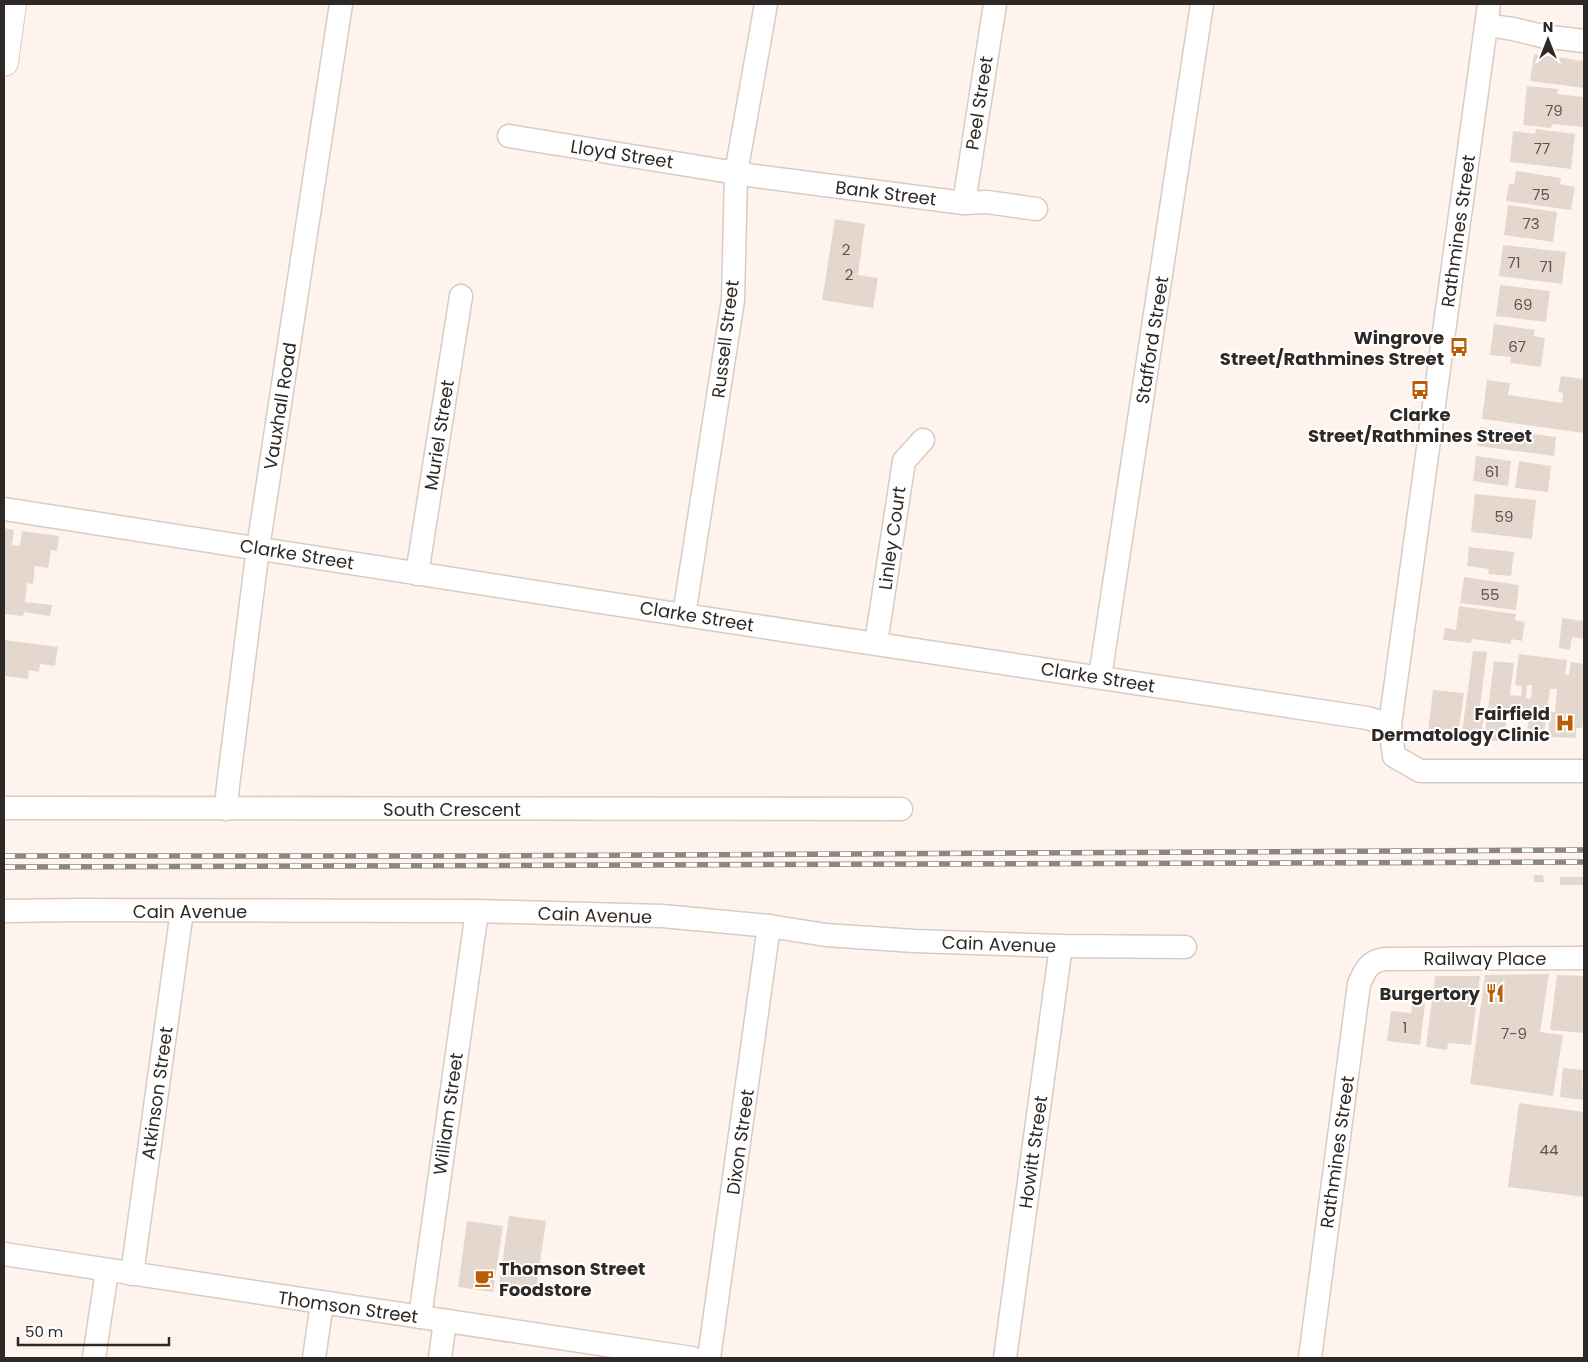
<svg xmlns="http://www.w3.org/2000/svg" width="1588" height="1362" viewBox="0 0 1588 1362" font-family="Poppins,sans-serif">
<style>
.building{fill:#e4d7ce;fill-rule:evenodd}
.lines{fill:none;stroke-linecap:round;stroke-linejoin:round}
.minor-casing{stroke:#d8cbc2;stroke-width:25}
.tertiary-casing{stroke:#d8cbc2;stroke-width:30}
.minor{stroke:#fff;stroke-width:22}
.tertiary{stroke:#fff;stroke-width:28}
.rail-casing{stroke:#8e8681;stroke-width:5.5}
.rail{stroke:#fff;stroke-width:4;stroke-dasharray:11;stroke-linecap:butt}
.labels{text-anchor:middle;dominant-baseline:central;stroke-width:4;stroke-linejoin:round;paint-order:stroke}
.number-label{font-size:15px;fill:#5c5450}
.street-label{font-size:18px;fill:#2e2926;stroke:#fff}
.poi-label{font-size:18px;font-weight:bold;fill:#2e2926;stroke:#fff;text-anchor:end}
</style>
<rect width="100%" height="100%" fill="#fff4ed"/>
<!-- building -->
<g class="building">
<path d="M 1534,54 L 1584,61 L 1584,88 L 1530,81 Z"/>
<path d="M 1527,86 L 1558,89 L 1557,94 L 1584,97 L 1584,127 L 1552,124 L 1551,128 L 1523,125 Z"/>
<path d="M 1536,129 L 1575,134 L 1571,169 L 1510,162 L 1513,131 L 1535,134 Z"/>
<path d="M 1516,171 L 1561,178 L 1560,184 L 1575,187 L 1571,210 L 1506,201 L 1509,184 L 1514,184 Z"/>
<path d="M 1508,205 L 1557,212 L 1553,242 L 1504,235 Z"/>
<path d="M 835,219 L 865,224 L 858,275 L 878,278 L 873,308 L 822,300 Z"/>
<path d="M 1503,245 L 1566,252 L 1562,284 L 1499,276 Z"/>
<path d="M 1500,285 L 1550,291 L 1546,322 L 1496,316 Z"/>
<path d="M 1494,324 L 1535,330 L 1533,336 L 1545,338 L 1541,367 L 1510,363 L 1511,357 L 1490,355 Z"/>
<path d="M 1561,376 L 1584,379 L 1584,433 L 1482,419 L 1487,380 L 1510,383 L 1508,395 L 1562,403 L 1563,393 L 1558,392 Z"/>
<path d="M 1480,427 L 1556,437 L 1554,456 L 1477,446 Z"/>
<path d="M 1476,456 L 1511,461 L 1508,486 L 1473,481 Z"/>
<path d="M 1519,461 L 1551,466 L 1548,492 L 1515,488 Z"/>
<path d="M 1475,494 L 1536,500 L 1532,539 L 1471,532 Z"/>
<path d="M 4,528 L 14,530 L 12,545 L 20,546 L 22,531 L 59,536 L 57,551 L 51,550 L 48,568 L 35,566 L 33,584 L 27,583 L 25,602 L 52,605 L 50,616 L 24,612 L 23,616 L 4,614 Z"/>
<path d="M 1469,547 L 1514,552 L 1511,576 L 1488,574 L 1489,569 L 1467,566 Z"/>
<path d="M 1464,577 L 1519,585 L 1516,610 L 1460,603 Z"/>
<path d="M 1459,606 L 1516,614 L 1515,620 L 1525,622 L 1522,641 L 1511,639 L 1511,644 L 1472,639 L 1471,643 L 1443,640 L 1445,628 L 1456,630 Z"/>
<path d="M 1562,618 L 1584,621 L 1584,639 L 1572,637 L 1570,650 L 1559,648 Z"/>
<path d="M 4,640 L 58,647 L 55,666 L 40,664 L 39,672 L 29,670 L 28,679 L 4,676 Z"/>
<path d="M 1473,651 L 1487,652 L 1479,713 L 1484,714 L 1480,740 L 1461,740 Z"/>
<path d="M 1519,654 L 1567,660 L 1565,675 L 1569,675 L 1571,662 L 1584,664 L 1584,710 L 1582,728 L 1576,728 L 1576,738 L 1548,737 L 1550,712 L 1555,712 L 1557,689 L 1550,689 L 1543,741 L 1526,742 L 1529,716 L 1507,714 L 1504,741 L 1484,741 L 1494,661 L 1514,663 L 1510,695 L 1521,696 L 1522,686 L 1515,685 ZM 1527,685 L 1532,685 L 1531,699 L 1526,698 Z"/>
<path d="M 1433,690 L 1464,693 L 1457,741 L 1427,740 Z"/>
<path d="M 1534,875 L 1543,875 L 1544,882 L 1534,882 Z"/>
<rect x="1560" y="877" width="24" height="8"/>
<path d="M 1549,974 L 1540,1032 L 1563,1035 L 1553,1096 L 1470,1084 L 1485,975 Z"/>
<path d="M 1557,975 L 1584,976 L 1584,1033 L 1550,1030 Z"/>
<path d="M 1435,976 L 1480,976 L 1471,1045 L 1448,1043 L 1447,1050 L 1426,1047 Z"/>
<path d="M 1413,1001 L 1425,1003 L 1420,1045 L 1387,1041 L 1391,1011 L 1411,1013 Z"/>
<path d="M 1563,1068 L 1583,1070 L 1582,1086 L 1584,1087 L 1584,1100 L 1560,1097 Z"/>
<path d="M 1519,1103 L 1584,1112 L 1584,1197 L 1508,1187 Z"/>
<path d="M 509,1216 L 546,1221 L 535,1297 L 498,1292 Z"/>
<path d="M 467,1221 L 503,1226 L 493,1292 L 458,1287 Z"/>
</g>
<g class="lines">
<!-- minor casing -->
<g class="minor-casing">
<g id="minor">
<path d="M 1489,4 L 1390,725 L 1394,756 L 1420,771 L 1584,771"/>
<path d="M 1487,25 L 1513,29 L 1542,36 L 1584,41"/>
<path d="M 509,136 L 755,176 L 964,203 L 987,202 L 1036,209"/>
<path d="M 964,203 L 995,4"/>
<path d="M 4,509 L 684,615 L 1367,718 L 1390,725"/>
<path d="M 417,574 L 461,296"/>
<path d="M 684,615 L 733,300 L 736,173 L 766,4"/>
<path d="M 876,643 L 904,461 L 923,440"/>
<path d="M 1100,677 L 1202,4"/>
<path d="M 4,808 L 901,809"/>
<path d="M 226,809 L 228,786 L 258,548 L 341,4"/>
<path d="M 4,911 L 78,910 L 477,911 L 662,916 L 769,926 L 826,935 L 914,941 L 1061,946 L 1185,947"/>
<path d="M 4,1254 L 692,1358"/>
<path d="M 132,1274 L 182,911"/>
<path d="M 420,1317 L 477,911"/>
<path d="M 94,1358 L 107,1271"/>
<path d="M 314,1358 L 322,1303"/>
<path d="M 440,1358 L 445,1321"/>
<path d="M 709,1358 L 769,926"/>
<path d="M 1005,1358 L 1061,946"/>
<path d="M 1310,1358 L 1359,984 C 1365,970 1369,961 1385,959 L 1584,958"/>
</g>
</g>
<!-- tertiary casing -->
<g class="tertiary-casing">
<path id="tertiary" d="M 4,62 L 12,4"/>
</g>
<!-- minor -->
<use href="#minor" class="minor"/>
<!-- tertiary -->
<use href="#tertiary" class="tertiary"/>
<!-- rail casing -->
<g class="rail-casing">
<g id="rail">
<path d="M 4,856 L 468,856 L 1584,850"/>
<path d="M 4,867 L 1584,862"/>
</g>
</g>
<!-- rail -->
<use href="#rail" class="rail"/>
</g>
<!-- icons -->
<defs>
<g id="bus-bare" transform="scale(1.5)"><path d="M-5-6H5V4H4V6H2V4H-2V6H-4V4H-5ZM-3.5-4V0h7V-4ZM-3.5 1.2v1.5H-2V1.2ZM2 1.2v1.5H3.5V1.2Z" fill="#b95d06" stroke="#fff" stroke-width="2.5" paint-order="stroke"/></g>
<g id="hospital-bare" transform="scale(1.5)"><path d="M-5-5h3v3.5h4V-5h3V5h-3V1.5h-4V5h-3Z" fill="#b95d06" stroke="#fff" stroke-width="2.5" paint-order="stroke"/></g>
<g id="restaurant-bare" transform="scale(1.5)"><path d="M-5-6h1v4h1v-4h1v4h1v-4h1v5L-1.5 .5V6h-2V.5L-5-1ZM5-6V6H3V1.5H1.5Q1.5-4 5-6Z" fill="#b95d06" stroke="#fff" stroke-width="2.5" paint-order="stroke"/></g>
<g id="cafe-bare" transform="scale(1.5)"><path d="M-5.5-4.5H6V0H3Q3 3.5 0 3.5H-2.5Q-5.5 3.5-5.5 0ZM3-3.2v2h1.7v-2ZM-6 4.5H4V6H-6Z" fill="#b95d06" stroke="#fff" stroke-width="2.5" paint-order="stroke"/></g>
</defs>
<g fill-rule="evenodd">
<use href="#bus-bare" x="1459" y="347"/>
<use href="#bus-bare" x="1420" y="390"/>
<use href="#hospital-bare" x="1565" y="723"/>
<use href="#restaurant-bare" x="1495" y="993"/>
<use href="#cafe-bare" x="484" y="1278"/>
</g>
<g class="labels">
<!-- number labels -->
<g class="number-label">
<text x="1554" y="110">79</text>
<text x="1542" y="148">77</text>
<text x="1541" y="194">75</text>
<text x="1531" y="223">73</text>
<text x="846" y="249">2</text>
<text x="1514" y="262">71</text>
<text x="1546" y="266">71</text>
<text x="849" y="274">2</text>
<text x="1523" y="304">69</text>
<text x="1517" y="346">67</text>
<text x="1492" y="471">61</text>
<text x="1504" y="516">59</text>
<text x="1490" y="594">55</text>
<text x="1405" y="1027">1</text>
<text x="1514" y="1033">7-9</text>
<text x="1549" y="1149">44</text>
</g>
<!-- street labels -->
<g class="street-label">
<text transform="translate(979 103) rotate(-81)">Peel Street</text>
<text transform="translate(622 154) rotate(9)">Lloyd Street</text>
<text transform="translate(886 193) rotate(7)">Bank Street</text>
<text transform="translate(1458 231) rotate(-82)">Rathmines Street</text>
<text transform="translate(725 339) rotate(-83)">Russell Street</text>
<text transform="translate(1152 340) rotate(-81)">Stafford Street</text>
<text transform="translate(280 406) rotate(-81)">Vauxhall Road</text>
<text transform="translate(439 435) rotate(-81)">Muriel Street</text>
<text transform="translate(892 538) rotate(-82)">Linley Court</text>
<text transform="translate(297 554) rotate(9)">Clarke Street</text>
<text transform="translate(697 616) rotate(9)">Clarke Street</text>
<text transform="translate(1098 677) rotate(9)">Clarke Street</text>
<text x="452" y="809">South Crescent</text>
<text x="190" y="911">Cain Avenue</text>
<text transform="translate(595 915) rotate(2)">Cain Avenue</text>
<text transform="translate(999 944) rotate(2)">Cain Avenue</text>
<text x="1485" y="958">Railway Place</text>
<text transform="translate(157 1093) rotate(-82)">Atkinson Street</text>
<text transform="translate(448 1114) rotate(-82)">William Street</text>
<text transform="translate(740 1142) rotate(-82)">Dixon Street</text>
<text transform="translate(1033 1152) rotate(-82)">Howitt Street</text>
<text transform="translate(1337 1152) rotate(-82)">Rathmines Street</text>
<text transform="translate(348 1307) rotate(8)">Thomson Street</text>
</g>
<!-- poi labels -->
<g class="poi-label">
<text x="1444" y="337">Wingrove<tspan x="1444" dy="21">Street/Rathmines Street</tspan></text>
<text x="1420" y="414" text-anchor="middle">Clarke<tspan x="1420" dy="21">Street/Rathmines Street</tspan></text>
<text x="1550" y="713">Fairfield<tspan x="1550" dy="21">Dermatology Clinic</tspan></text>
<text x="1480" y="993">Burgertory</text>
<text x="499" y="1268" text-anchor="start">Thomson Street<tspan x="499" dy="21">Foodstore</tspan></text>
</g>
</g>
<!-- border -->
<rect width="1588" height="1362" fill="none" stroke="#2e2926" stroke-width="10"/>
<!-- north arrow -->
<g transform="translate(1548 40)" stroke="#ffffff" stroke-width="4" paint-order="stroke">
<path d="M0-4L9 19L0 12L-9 19Z" fill="#2e2926"/>
<text y="-8" font-size="14" font-weight="bold" text-anchor="middle" fill="#2e2926">N</text>
</g>
<!-- scale -->
<path d="M18 1337v8h151v-8" fill="none" stroke="#2e2926" stroke-width="2.5"/>
<text x="25" y="1337" font-size="15" fill="#2e2926" stroke="#ffffff" stroke-width="4" paint-order="stroke">50 m</text>
</svg>
